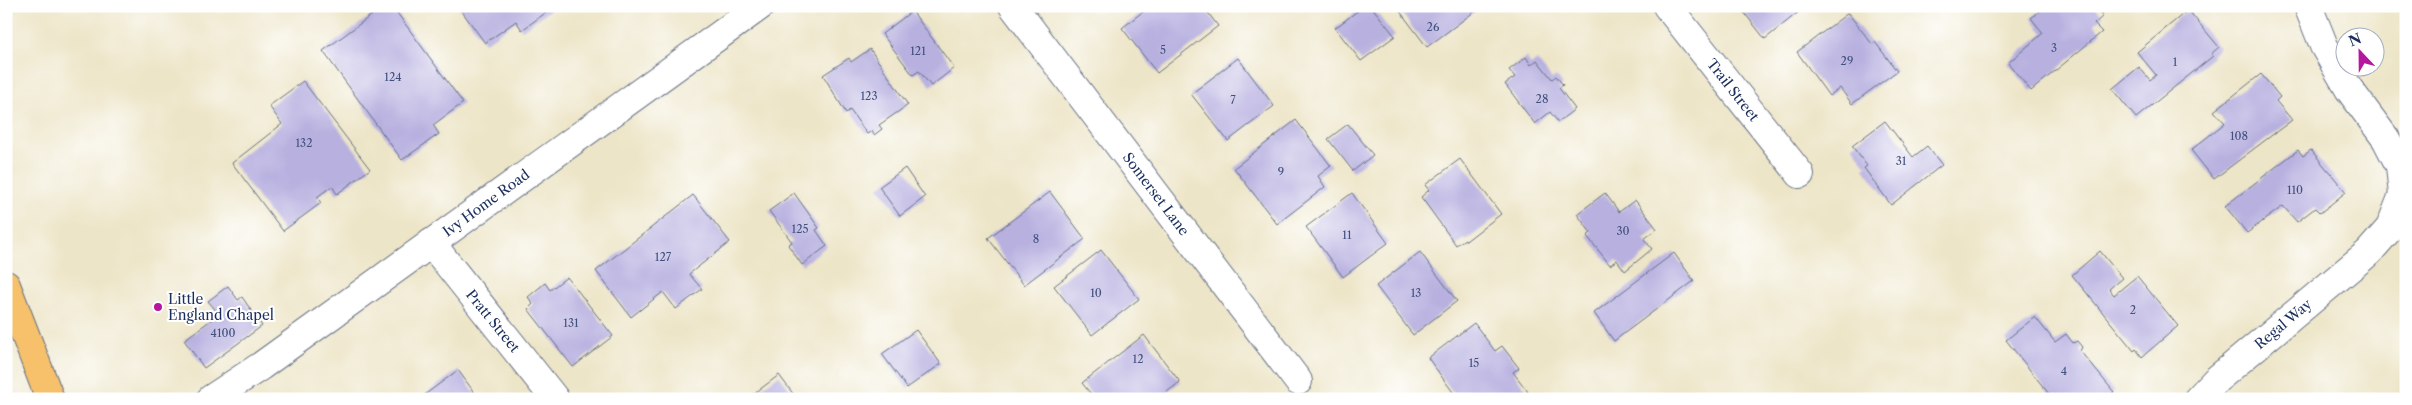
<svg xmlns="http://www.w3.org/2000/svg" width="2412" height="405" viewBox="0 0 2412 405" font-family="'Libre Caslon Text',serif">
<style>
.building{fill:#b8b1e0}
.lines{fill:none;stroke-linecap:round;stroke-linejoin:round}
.street-casing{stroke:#646f83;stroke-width:30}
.primary-casing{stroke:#646f83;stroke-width:30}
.street{stroke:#fff;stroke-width:28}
.primary{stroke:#f6c16b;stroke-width:28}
.poi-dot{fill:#b5179e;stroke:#fff;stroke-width:2}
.labels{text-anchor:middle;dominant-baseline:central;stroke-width:4;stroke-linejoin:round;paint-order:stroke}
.number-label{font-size:11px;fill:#42507e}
.street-label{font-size:14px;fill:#1b2f5e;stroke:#fff}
.poi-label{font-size:14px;fill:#1b2f5e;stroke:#fff;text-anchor:start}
</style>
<rect width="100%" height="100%" fill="#fff"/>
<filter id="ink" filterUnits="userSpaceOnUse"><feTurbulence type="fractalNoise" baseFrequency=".02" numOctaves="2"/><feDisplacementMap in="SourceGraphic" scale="10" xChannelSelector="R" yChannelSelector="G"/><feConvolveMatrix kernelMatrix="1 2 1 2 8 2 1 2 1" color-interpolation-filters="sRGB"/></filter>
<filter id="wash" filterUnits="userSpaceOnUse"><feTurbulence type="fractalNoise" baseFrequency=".0096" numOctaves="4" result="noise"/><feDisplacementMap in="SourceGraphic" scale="20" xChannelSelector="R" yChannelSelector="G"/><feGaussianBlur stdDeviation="1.12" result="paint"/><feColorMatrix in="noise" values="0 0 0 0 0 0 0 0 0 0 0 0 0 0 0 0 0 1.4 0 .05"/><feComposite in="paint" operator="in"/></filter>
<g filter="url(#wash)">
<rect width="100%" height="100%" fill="#ede5c7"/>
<g id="blocks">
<!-- building -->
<g class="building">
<path d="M 384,6 L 392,6 L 463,103 L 433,125 L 439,134 L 402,160 L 323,51 Z"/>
<path d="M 458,6 L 555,6 L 522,30 L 516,21 L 485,43 Z"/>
<path d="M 1150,6 L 1203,6 L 1218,26 L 1157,73 L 1122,28 Z"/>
<path d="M 1364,6 L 1371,6 L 1395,36 L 1361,61 L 1335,28 Z"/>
<path d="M 1396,6 L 1482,6 L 1427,47 Z"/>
<path d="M 1739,6 L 1806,6 L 1765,39 Z"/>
<path d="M 2046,6 L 2094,6 L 2103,16 L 2094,24 L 2102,32 L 2031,91 L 2008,63 L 2043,33 L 2031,18 Z"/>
<path d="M 2188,10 L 2219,47 L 2211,54 L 2213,56 L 2136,118 L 2112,89 L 2139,67 L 2150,80 L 2156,75 L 2137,52 Z"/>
<path d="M 912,11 L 954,68 L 931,86 L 919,71 L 913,75 L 882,34 Z"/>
<path d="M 1848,13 L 1872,44 L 1875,42 L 1897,71 L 1852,104 L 1840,88 L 1829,96 L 1797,52 Z"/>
<path d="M 870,49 L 908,105 L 879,125 L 882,129 L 874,135 L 872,131 L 867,134 L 850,110 L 846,113 L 823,75 L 849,58 L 851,62 Z"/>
<path d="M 1526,57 L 1531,65 L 1537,60 L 1552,79 L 1556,76 L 1563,85 L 1559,88 L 1575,109 L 1558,122 L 1550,112 L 1535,124 L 1505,84 L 1515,77 L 1509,70 Z"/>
<path d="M 1238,58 L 1274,106 L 1228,141 L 1191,94 Z"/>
<path d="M 2261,74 L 2280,97 L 2276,101 L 2292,120 L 2214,179 L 2191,150 L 2225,123 L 2214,111 Z"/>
<path d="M 303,81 L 370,169 L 337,194 L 332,186 L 317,197 L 321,203 L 283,231 L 232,163 L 282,124 L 269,106 Z"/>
<path d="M 1296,120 L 1331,166 L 1318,176 L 1325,187 L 1277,224 L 1234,168 Z"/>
<path d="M 1885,121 L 1913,157 L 1927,146 L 1942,165 L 1891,205 L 1864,168 L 1867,166 L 1852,146 Z"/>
<path d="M 1348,124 L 1373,155 L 1353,171 L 1328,139 Z"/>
<path d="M 2298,150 L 2303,156 L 2311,150 L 2346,192 L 2320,213 L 2315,208 L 2297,222 L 2283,206 L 2247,233 L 2225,206 Z"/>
<path d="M 1460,159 L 1501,214 L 1466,241 L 1465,239 L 1456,245 L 1421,197 L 1429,190 L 1425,185 Z"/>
<path d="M 905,168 L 925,197 L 900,216 L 879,187 Z"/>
<path d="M 1050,192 L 1085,239 L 1024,285 L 988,238 Z"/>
<path d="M 794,193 L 819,228 L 816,230 L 827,246 L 802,265 L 788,245 L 792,242 L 769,211 Z"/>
<path d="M 1352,193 L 1388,243 L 1343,277 L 1306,227 Z"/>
<path d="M 1605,193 L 1619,212 L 1635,200 L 1657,229 L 1644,239 L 1652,249 L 1625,271 L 1617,260 L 1610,265 L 1587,236 L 1591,233 L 1577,214 Z"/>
<path d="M 693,195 L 730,242 L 689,274 L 702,289 L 676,309 L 663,292 L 631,317 L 596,271 Z"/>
<path d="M 1101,250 L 1139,299 L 1092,335 L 1054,286 Z"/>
<path d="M 2100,251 L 2122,278 L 2109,289 L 2114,295 L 2137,276 L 2178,326 L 2142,357 L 2136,349 L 2134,351 L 2072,275 Z"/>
<path d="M 1420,252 L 1457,301 L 1413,335 L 1376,286 Z"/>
<path d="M 1674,253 L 1694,281 L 1614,341 L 1594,313 Z"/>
<path d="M 567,277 L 613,336 L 573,367 L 528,309 L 533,304 L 528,297 L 545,283 L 550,290 Z"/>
<path d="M 228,286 L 238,300 L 242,297 L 262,326 L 204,368 L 184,340 L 219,314 L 208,301 Z"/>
<path d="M 2035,317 L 2055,342 L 2066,334 L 2073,343 L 2077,341 L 2082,347 L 2080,351 L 2114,392 L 2105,399 L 2053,399 L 2006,340 Z"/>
<path d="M 1474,323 L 1495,351 L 1502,346 L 1519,368 L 1513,372 L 1528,392 L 1519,399 L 1485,399 L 1482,394 L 1475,399 L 1458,399 L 1428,358 Z"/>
<path d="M 916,330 L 941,364 L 907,388 L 882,354 Z"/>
<path d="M 1144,335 L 1180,382 L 1158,399 L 1095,399 L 1082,383 Z"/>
<path d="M 458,370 L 479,399 L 419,399 Z"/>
<path d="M 779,375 L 797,399 L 747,399 Z"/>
</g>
</g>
</g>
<g filter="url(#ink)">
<use href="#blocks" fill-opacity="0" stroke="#646f83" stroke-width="1"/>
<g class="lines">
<!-- street casing -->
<g class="street-casing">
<g id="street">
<path d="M 1013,6 L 1298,381"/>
<path d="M 1667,6 L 1800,174"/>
<path d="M 431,243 L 555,399"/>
<path d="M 211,399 L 261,366 L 760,6"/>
<path d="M 2198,399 L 2216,380 L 2369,252 L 2390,228 L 2403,195 L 2400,166 L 2386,139 L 2349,89 L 2324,46 L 2308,6"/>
</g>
</g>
<!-- primary casing -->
<g class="primary-casing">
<path id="primary" d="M 6,285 L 50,399"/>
</g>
<!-- street -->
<use href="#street" class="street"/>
<!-- primary -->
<use href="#primary" class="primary"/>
</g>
</g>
<!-- markers -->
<circle class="poi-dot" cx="158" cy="307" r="5"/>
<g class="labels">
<!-- number labels -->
<g class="number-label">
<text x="1433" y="27">26</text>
<text x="2054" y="48">3</text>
<text x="1163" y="50">5</text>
<text x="918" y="51">121</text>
<text x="1847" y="61">29</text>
<text x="2175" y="62">1</text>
<text x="393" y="77">124</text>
<text x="869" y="96">123</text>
<text x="1542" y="99">28</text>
<text x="1233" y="100">7</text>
<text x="2239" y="136">108</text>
<text x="304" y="143">132</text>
<text x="1901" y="161">31</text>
<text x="1281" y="172">9</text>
<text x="2295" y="190">110</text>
<text x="800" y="229">125</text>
<text x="1623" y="231">30</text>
<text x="1347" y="235">11</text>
<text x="1036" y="239">8</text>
<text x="663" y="257">127</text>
<text x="1096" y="293">10</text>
<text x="1416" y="293">13</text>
<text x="2133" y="310">2</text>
<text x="571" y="323">131</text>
<text x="223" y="333">4100</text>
<text x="1138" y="359">12</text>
<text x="1474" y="363">15</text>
<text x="2064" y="371">4</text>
</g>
<!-- street labels -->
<g class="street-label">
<text transform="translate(1733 90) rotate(52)">Trail Street</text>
<text transform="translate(1156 194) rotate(53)">Somerset Lane</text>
<text transform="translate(486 203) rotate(-36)">Ivy Home Road</text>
<text transform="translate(493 321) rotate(51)">Pratt Street</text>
<text transform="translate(2283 324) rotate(-40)">Regal Way</text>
</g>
<!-- poi labels -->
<g class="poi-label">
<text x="168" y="299">Little<tspan x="168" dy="16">England Chapel</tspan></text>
</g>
</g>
<!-- margin -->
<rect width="2412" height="405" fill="none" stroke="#fff" stroke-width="25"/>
<!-- north arrow -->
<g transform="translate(2360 52) rotate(338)"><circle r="24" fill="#ffffff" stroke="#a4acbf"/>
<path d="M0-4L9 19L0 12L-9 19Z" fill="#b5179e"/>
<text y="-8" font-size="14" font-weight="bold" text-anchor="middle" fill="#1b2f5e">N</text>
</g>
</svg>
